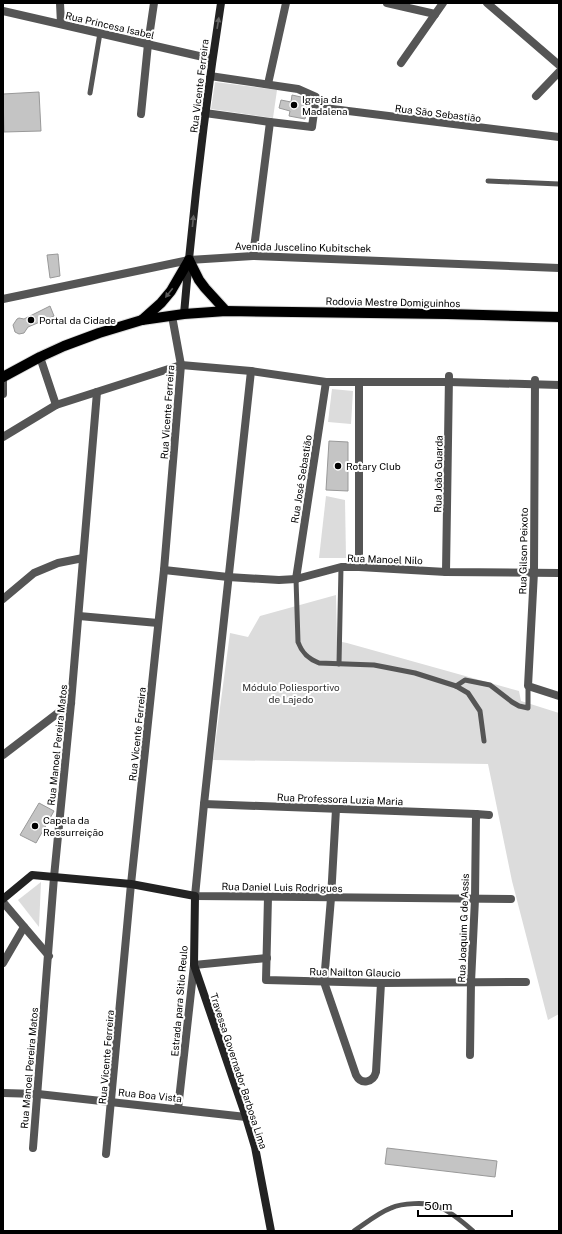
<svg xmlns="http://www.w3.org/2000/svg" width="562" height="1234" viewBox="0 0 562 1234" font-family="'Public Sans',sans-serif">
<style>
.green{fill:#dcdcdc}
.building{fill:#c4c4c4;stroke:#999}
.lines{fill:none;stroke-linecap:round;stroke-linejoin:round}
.primary-casing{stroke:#dbdbdb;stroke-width:12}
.lane{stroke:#555;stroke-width:5}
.street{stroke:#555;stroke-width:8}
.secondary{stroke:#222;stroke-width:8}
.primary{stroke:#000;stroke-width:10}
.oneway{fill:#646464}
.oneway2{fill:#595959}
.poi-dot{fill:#000;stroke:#fff;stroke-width:1.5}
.labels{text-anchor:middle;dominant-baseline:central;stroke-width:4;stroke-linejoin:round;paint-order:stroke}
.street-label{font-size:10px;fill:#000;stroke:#fff}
.poi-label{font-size:10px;fill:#000;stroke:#fff;text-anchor:start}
.park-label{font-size:10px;fill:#333;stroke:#fff}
</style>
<rect width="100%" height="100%" fill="#fff"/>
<!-- green -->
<g class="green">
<path d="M 215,82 L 277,90 L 273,118 L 211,109 Z"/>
<path d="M 332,389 L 353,391 L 351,424 L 328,422 Z"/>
<path d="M 326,496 L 345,500 L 346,558 L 319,558 Z"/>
<path d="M 336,595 L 337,641 L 347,643 L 519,691 L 521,701 L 559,713 L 559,1014 L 548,1020 L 512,881 L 488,764 L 213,760 L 230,633 L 248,637 L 260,616 Z"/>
<path d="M 41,882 L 39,927 L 18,900 Z"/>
</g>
<!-- building -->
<g class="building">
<path d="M 39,92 L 41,131 L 4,132 L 3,94 Z"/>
<path d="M 292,95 L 310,99 L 305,119 L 289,116 L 290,111 L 279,108 L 281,100 L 291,102 Z"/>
<path d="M 58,254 L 60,276 L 50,278 L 47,255 Z"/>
<path d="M 50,306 L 54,316 L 28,327 L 24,333 L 19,334 L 15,332 L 13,325 L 17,319 L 19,318 L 24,319 Z"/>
<path d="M 329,441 L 348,442 L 348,491 L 326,490 Z"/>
<path d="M 39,803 L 54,811 L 36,843 L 20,835 Z"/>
<path d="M 387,1148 L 497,1161 L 495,1177 L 385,1164 Z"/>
</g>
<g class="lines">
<!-- primary casing -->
<g class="primary-casing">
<g id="primary">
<path d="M 189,260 L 199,280 L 205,288 L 226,311"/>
<path d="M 142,320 L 161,303 L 171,291 L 189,260"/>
<path d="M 3,377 L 40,357 L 64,346 L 99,333 L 142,320 L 184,314 L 226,311 L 447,314 L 559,317"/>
</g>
</g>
<!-- lane -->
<g class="lane">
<path d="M 90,93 L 100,33"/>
<path d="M 488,181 L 559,184"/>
<path d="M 296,579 L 298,642 C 302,653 308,659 319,663 L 374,665 L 415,673 L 456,686 L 468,693 L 480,711 L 484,741"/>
<path d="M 339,664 L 341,567"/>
<path d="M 456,686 L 465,680 L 490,685 L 512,702 L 519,706 L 528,708 L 528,686"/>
<path d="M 354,1231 C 366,1223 378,1213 391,1208 C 402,1203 426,1202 437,1206 C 448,1210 464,1223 473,1231"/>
</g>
<!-- street -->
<g class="street">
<path d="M 60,3 L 61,24"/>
<path d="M 387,3 L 435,14"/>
<path d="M 487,3 L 559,65"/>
<path d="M 3,11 L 212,59"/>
<path d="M 401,63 L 443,3"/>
<path d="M 268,84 L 286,3"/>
<path d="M 536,96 L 559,72"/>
<path d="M 316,107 L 559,137"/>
<path d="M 205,113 L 270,122 L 312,127 L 316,97 L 298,89 L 210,76"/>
<path d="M 141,114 L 148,44 L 154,3"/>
<path d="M 253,256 L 270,122"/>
<path d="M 3,299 L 189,260 L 253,256 L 559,268"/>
<path d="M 40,357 L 56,405"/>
<path d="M 251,371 L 204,804 L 195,896 L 511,899"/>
<path d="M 535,380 L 534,572 L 528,686 L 559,696"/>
<path d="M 3,394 L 3,377"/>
<path d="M 3,437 L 56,405 L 181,365 L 251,371 L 326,382 L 449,382 L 559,385"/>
<path d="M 359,567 L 359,382"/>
<path d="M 164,570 L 228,577 L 279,580 L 296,579 L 341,567 L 359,567 L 446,572 L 559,573"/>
<path d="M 446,572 L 449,376"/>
<path d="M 296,579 L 326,382"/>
<path d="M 3,599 L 34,573 L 58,563 L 83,558"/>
<path d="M 79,616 L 158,623"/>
<path d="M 3,755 L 71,703"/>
<path d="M 204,804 L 476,814"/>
<path d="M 336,809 L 331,898 L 324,982 L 356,1075 C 361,1085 373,1083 376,1072 L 381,983"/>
<path d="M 268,897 L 266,980 L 381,983 L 526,982"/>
<path d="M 3,902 L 49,956"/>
<path d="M 3,963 L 24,927"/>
<path d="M 470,1055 L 471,982 L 475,899 L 476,814 L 489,815"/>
<path d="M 3,1093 L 38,1094 L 246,1117"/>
<path d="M 178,1109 L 194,965 L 267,958"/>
<path d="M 33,1148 L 54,877 L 71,703 L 97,392"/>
<path d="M 106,1154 L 131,884 L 164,570 L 181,365 L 172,316"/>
</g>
<!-- secondary -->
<g class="secondary">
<path d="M 184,314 C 193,210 205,106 221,3"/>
<path d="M 3,899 L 32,875 L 131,884 L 195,896 L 194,965 L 246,1117 L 255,1147 L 271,1231"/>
</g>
<!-- primary -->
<use href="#primary" class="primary"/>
</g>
<!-- one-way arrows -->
<defs><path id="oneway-solid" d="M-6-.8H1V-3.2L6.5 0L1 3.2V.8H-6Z"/></defs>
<g class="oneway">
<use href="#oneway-solid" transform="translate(218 23) rotate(-81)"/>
<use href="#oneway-solid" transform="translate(193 221) rotate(-84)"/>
</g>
<use class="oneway2" href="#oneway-solid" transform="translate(169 293) rotate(128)"/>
<!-- markers -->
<g class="poi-dot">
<circle cx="294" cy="105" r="4"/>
<circle cx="31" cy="320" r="4"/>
<circle cx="338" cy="466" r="4"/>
<circle cx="35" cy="826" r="4"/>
</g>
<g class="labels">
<!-- street labels -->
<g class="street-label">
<text transform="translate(110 25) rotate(13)">Rua Princesa Isabel</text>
<text transform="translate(199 86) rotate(-83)">Rua Vicente Ferreira</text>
<text transform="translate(438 113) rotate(7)">Rua São Sebastião</text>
<text transform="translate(303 247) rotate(1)">Avenida Juscelino Kubitschek</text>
<text transform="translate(393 302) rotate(1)">Rodovia Mestre Domiguinhos</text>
<text transform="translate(167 412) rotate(-86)">Rua Vicente Ferreira</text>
<text transform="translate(438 474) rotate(-89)">Rua João Guarda</text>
<text transform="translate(301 479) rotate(-81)">Rua José Sebastião</text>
<text transform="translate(523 551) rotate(-89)">Rua Gilson Peixoto</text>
<text transform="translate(385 559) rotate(2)">Rua Manoel Nilo</text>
<text transform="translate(137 734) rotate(-84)">Rua Vicente Ferreira</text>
<text transform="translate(57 745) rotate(-84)">Rua Manoel Pereira Matos</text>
<text transform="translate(340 799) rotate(2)">Rua Professora Luzia Maria</text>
<text transform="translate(282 887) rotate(1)">Rua Daniel Luis Rodrigues</text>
<text transform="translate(463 928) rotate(-88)">Rua Joaquim G de Assis</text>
<text transform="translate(355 972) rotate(1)">Rua Nailton Glaucio</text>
<text transform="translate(179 1001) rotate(-85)">Estrada para Sitio Reulo</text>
<text transform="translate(106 1057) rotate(-85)">Rua Vicente Ferreira</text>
<text transform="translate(29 1068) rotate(-85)">Rua Manoel Pereira Matos</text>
<text transform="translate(239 1071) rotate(72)">Travessa Governador Barbosa Lima</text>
<text transform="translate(150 1095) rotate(6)">Rua Boa Vista</text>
</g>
<!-- poi labels -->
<g class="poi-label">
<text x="302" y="99">Igreja da<tspan x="302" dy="12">Madalena</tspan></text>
<text x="39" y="320">Portal da Cidade</text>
<text x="346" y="466">Rotary Club</text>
<text x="43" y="820">Capela da<tspan x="43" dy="12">Ressurreição</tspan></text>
</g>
<!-- park labels -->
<g class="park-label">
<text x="291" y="687">Módulo Poliesportivo<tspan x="291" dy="12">de Lajedo</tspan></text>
</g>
</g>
<!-- border -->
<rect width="562" height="1234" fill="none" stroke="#000000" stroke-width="8"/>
<!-- scale -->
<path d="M418 1210v6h94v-6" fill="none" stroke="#000000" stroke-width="2"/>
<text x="424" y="1210" font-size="12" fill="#000000" stroke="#ffffff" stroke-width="3" paint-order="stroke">50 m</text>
</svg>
